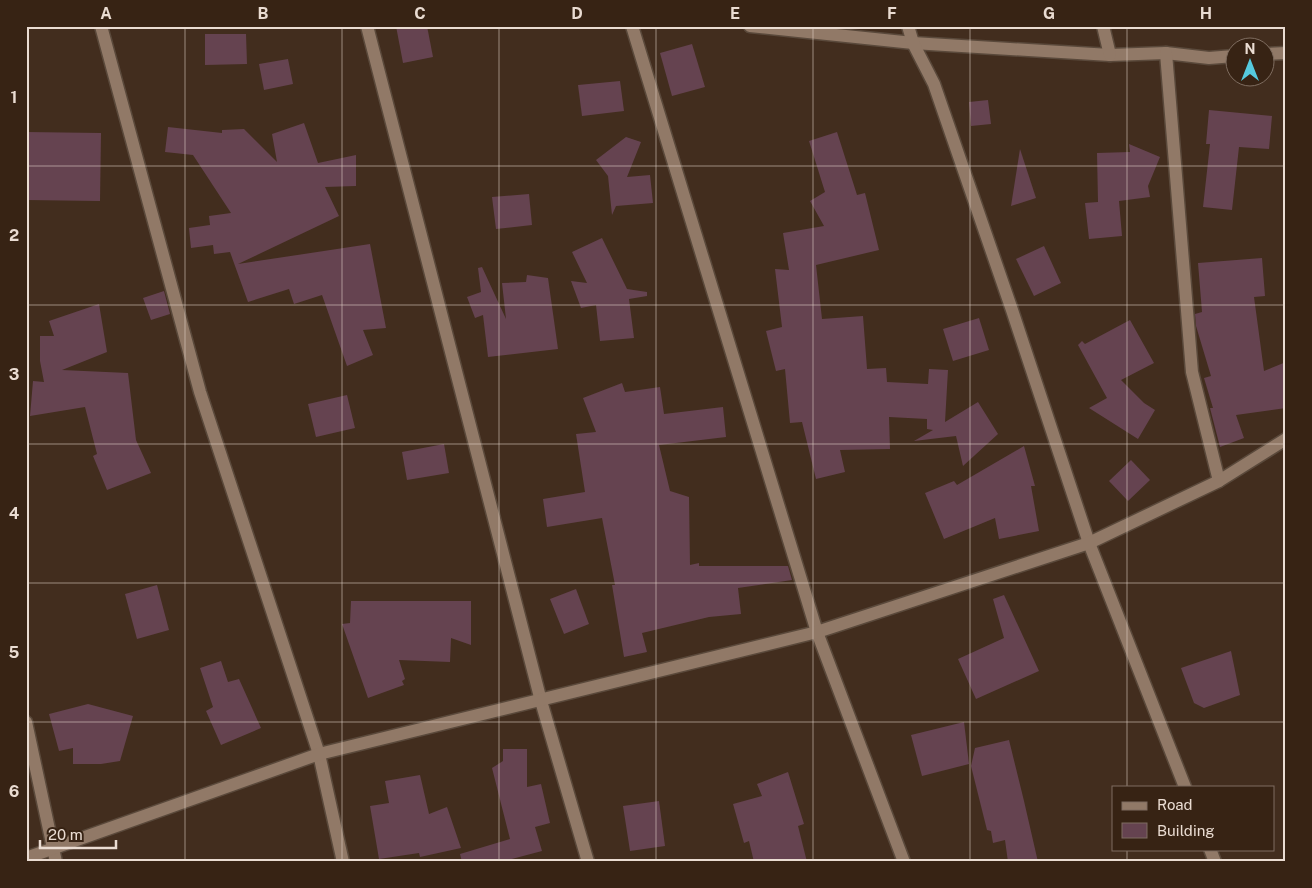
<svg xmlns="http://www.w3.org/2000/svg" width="1312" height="888" viewBox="0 0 1312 888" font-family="'Public Sans',sans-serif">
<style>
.building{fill:#654350}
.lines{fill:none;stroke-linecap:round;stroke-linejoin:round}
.street-casing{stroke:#5a493b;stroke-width:15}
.street{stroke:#917967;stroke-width:12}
.grid{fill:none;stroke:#eadcd2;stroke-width:1;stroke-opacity:0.55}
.neatline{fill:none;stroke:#eadcd2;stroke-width:2}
.grid-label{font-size:16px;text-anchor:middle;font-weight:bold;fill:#eadcd2}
</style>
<rect width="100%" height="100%" fill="#422d1e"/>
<!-- building -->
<g class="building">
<path d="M 396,26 L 427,26 L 433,57 L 403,63 Z"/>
<path d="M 205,34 L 246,34 L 247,64 L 205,65 Z"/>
<path d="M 692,44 L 705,87 L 672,96 L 660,53 Z"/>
<path d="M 288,59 L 293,84 L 264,90 L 259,64 Z"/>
<path d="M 620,81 L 624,111 L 582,116 L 578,85 Z"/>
<path d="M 988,100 L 991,124 L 971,126 L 969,102 Z"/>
<path d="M 1209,110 L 1272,116 L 1269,149 L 1239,147 L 1232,210 L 1203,207 L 1210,144 L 1206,144 Z"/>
<path d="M 304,123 L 318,163 L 356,155 L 356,186 L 325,187 L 339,216 L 238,264 L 370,244 L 386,328 L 363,330 L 373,355 L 347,366 L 322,295 L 294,304 L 289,289 L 248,302 L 230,252 L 214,254 L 213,245 L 191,248 L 189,228 L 210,225 L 209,216 L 231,213 L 193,155 L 165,152 L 168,127 L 222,133 L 222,130 L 244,129 L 277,162 L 272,134 Z"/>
<path d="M 26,132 L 101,133 L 100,201 L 26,200 Z"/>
<path d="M 837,132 L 857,195 L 865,193 L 879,250 L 816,265 L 822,319 L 863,316 L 867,369 L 886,368 L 887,382 L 928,384 L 929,369 L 948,370 L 945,422 L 978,402 L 998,434 L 963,466 L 956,436 L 914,441 L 933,430 L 927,429 L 927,419 L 889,417 L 890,449 L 840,450 L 845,472 L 816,479 L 802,422 L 790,423 L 785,369 L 776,371 L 766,331 L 782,327 L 775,269 L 789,270 L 783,233 L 824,226 L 810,201 L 825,192 L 809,141 Z"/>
<path d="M 626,137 L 641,142 L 627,177 L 650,175 L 653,203 L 616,206 L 612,215 L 608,176 L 596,160 Z"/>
<path d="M 1129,144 L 1160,157 L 1148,186 L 1150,197 L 1119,201 L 1122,236 L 1089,239 L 1085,203 L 1098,202 L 1097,153 L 1130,152 Z"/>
<path d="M 1020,149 L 1036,198 L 1011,206 Z"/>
<path d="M 529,194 L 532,225 L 496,229 L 492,197 Z"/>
<path d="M 602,238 L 627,289 L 647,292 L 647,296 L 629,299 L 634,338 L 600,341 L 596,305 L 581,308 L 571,281 L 587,283 L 572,252 Z"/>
<path d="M 1044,246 L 1061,283 L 1034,296 L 1016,259 Z"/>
<path d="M 1262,258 L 1265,296 L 1254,297 L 1264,371 L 1286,362 L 1286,408 L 1236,415 L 1244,438 L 1220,447 L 1210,408 L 1213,408 L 1204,378 L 1211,376 L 1196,326 L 1195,314 L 1202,312 L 1198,263 Z"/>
<path d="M 482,267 L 506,319 L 502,283 L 526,282 L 527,275 L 548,278 L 558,349 L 488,357 L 483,315 L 475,318 L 467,297 L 481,292 L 478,268 Z"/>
<path d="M 164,291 L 170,314 L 151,320 L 143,298 Z"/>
<path d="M 99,304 L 107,352 L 62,370 L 128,373 L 136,440 L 151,473 L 107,490 L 93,456 L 97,454 L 85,407 L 30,416 L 33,381 L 44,382 L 40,361 L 40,336 L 54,336 L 49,321 Z"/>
<path d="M 979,318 L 989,350 L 953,361 L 943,329 Z"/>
<path d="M 1130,320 L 1154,363 L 1121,380 L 1144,403 L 1155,410 L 1138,439 L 1089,408 L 1107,398 L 1078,345 L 1082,341 L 1085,344 Z"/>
<path d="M 622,383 L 625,392 L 660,387 L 664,414 L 723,407 L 726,437 L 659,445 L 670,491 L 689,497 L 690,565 L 699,563 L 699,566 L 788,566 L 792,580 L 738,588 L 741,614 L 709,617 L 642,633 L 647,652 L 624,657 L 612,585 L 615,585 L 602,518 L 547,527 L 543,499 L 585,492 L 576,434 L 596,432 L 583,398 Z"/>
<path d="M 347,395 L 355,428 L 316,437 L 308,404 Z"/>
<path d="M 444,444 L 449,473 L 407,480 L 402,452 Z"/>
<path d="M 1024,446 L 1035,486 L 1031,486 L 1039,531 L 999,539 L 995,518 L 944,539 L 925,493 L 954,481 L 957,485 Z"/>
<path d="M 1131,460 L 1150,480 L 1128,501 L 1109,481 Z"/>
<path d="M 157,585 L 169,630 L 137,639 L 125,594 Z"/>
<path d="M 576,589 L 589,624 L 564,634 L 550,599 Z"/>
<path d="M 1004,595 L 1039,671 L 976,699 L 958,659 L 1004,638 L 993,599 Z"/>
<path d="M 351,601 L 471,601 L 471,645 L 451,638 L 450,662 L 399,660 L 405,679 L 402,681 L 404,685 L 368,698 L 342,624 L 350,623 Z"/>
<path d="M 1231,651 L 1240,695 L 1204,708 L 1194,703 L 1181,668 Z"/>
<path d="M 221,661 L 228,682 L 239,679 L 261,728 L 221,745 L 206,711 L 213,707 L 200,668 Z"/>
<path d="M 88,704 L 133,716 L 120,761 L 101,764 L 73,764 L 73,748 L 59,751 L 49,714 Z"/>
<path d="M 964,722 L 969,764 L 922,776 L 911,735 Z"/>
<path d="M 1009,740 L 1024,801 L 1038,862 L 1008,862 L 1005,840 L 993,843 L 991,831 L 987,830 L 971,766 L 975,748 Z"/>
<path d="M 503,749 L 527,749 L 527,787 L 541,784 L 550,823 L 535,827 L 542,851 L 501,862 L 462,862 L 460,854 L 510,839 L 492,768 L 503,761 Z"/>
<path d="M 788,772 L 804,824 L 798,826 L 807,862 L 754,862 L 749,841 L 744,843 L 733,804 L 762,796 L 757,784 Z"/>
<path d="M 420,775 L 429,814 L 447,807 L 461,848 L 420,857 L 419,853 L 379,859 L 370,806 L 389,803 L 385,781 Z"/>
<path d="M 659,801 L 665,846 L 630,851 L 623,806 Z"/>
</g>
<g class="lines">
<!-- street casing -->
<g class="street-casing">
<g id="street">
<path d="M 101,26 L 200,392 L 319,754 L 343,862"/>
<path d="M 367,26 L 541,701 L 588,862"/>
<path d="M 632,26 L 817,632 L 904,862"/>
<path d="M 750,26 L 913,43 L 1110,55 L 1166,53 L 1209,58 L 1234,56"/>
<path d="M 908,26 L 913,43 L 934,84 L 1012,310 L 1089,543 L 1185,787"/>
<path d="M 1103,26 L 1110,55"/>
<path d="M 1166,53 L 1192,372 L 1219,481"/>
<path d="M 1264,54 L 1286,53"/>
<path d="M 26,722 L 56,862"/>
<path d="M 1210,849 L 1215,862"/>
<path d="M 26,858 L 319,754 L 817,632 L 1089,543 L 1219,481 L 1286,439"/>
</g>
</g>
<!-- street -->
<use href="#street" class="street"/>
</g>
<!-- grid -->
<path class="grid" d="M 185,26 L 185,862M 342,26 L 342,862M 499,26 L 499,862M 656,26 L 656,862M 813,26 L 813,862M 970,26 L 970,862M 1127,26 L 1127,787M 26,166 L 1286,166M 26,305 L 1286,305M 26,444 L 1286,444M 26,583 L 1286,583M 26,722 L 1286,722M 1127,849 L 1127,862"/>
<!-- border -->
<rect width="1312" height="888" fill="none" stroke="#372314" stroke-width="55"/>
<!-- legend -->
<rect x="1112" y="786" width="162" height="65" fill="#372314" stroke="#7f6d60"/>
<rect x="1122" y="802" width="25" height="8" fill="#917967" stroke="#7f6d60"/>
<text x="1157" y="810" font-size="15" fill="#eadcd2">Road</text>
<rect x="1122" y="823" width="25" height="15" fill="#654350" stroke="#7f6d60"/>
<text x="1157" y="836" font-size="15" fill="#eadcd2">Building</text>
<!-- north arrow -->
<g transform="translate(1250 62)"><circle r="24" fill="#372314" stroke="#7f6d60"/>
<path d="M0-4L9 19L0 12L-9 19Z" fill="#55cade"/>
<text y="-8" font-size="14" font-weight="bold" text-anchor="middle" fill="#eadcd2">N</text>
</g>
<!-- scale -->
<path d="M40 840v8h76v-8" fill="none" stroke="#eadcd2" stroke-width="2.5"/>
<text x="48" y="840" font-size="15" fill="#eadcd2" stroke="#372314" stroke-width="4" paint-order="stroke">20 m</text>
<rect x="28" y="28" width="1256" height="832" class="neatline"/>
<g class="grid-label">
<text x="106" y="19">A</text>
<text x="263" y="19">B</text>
<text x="420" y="19">C</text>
<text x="577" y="19">D</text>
<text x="735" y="19">E</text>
<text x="892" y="19">F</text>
<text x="1049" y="19">G</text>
<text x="1206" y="19">H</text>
<text x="14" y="103">1</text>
<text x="14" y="241">2</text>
<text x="14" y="380">3</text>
<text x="14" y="519">4</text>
<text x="14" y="658">5</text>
<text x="14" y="797">6</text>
</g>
</svg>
